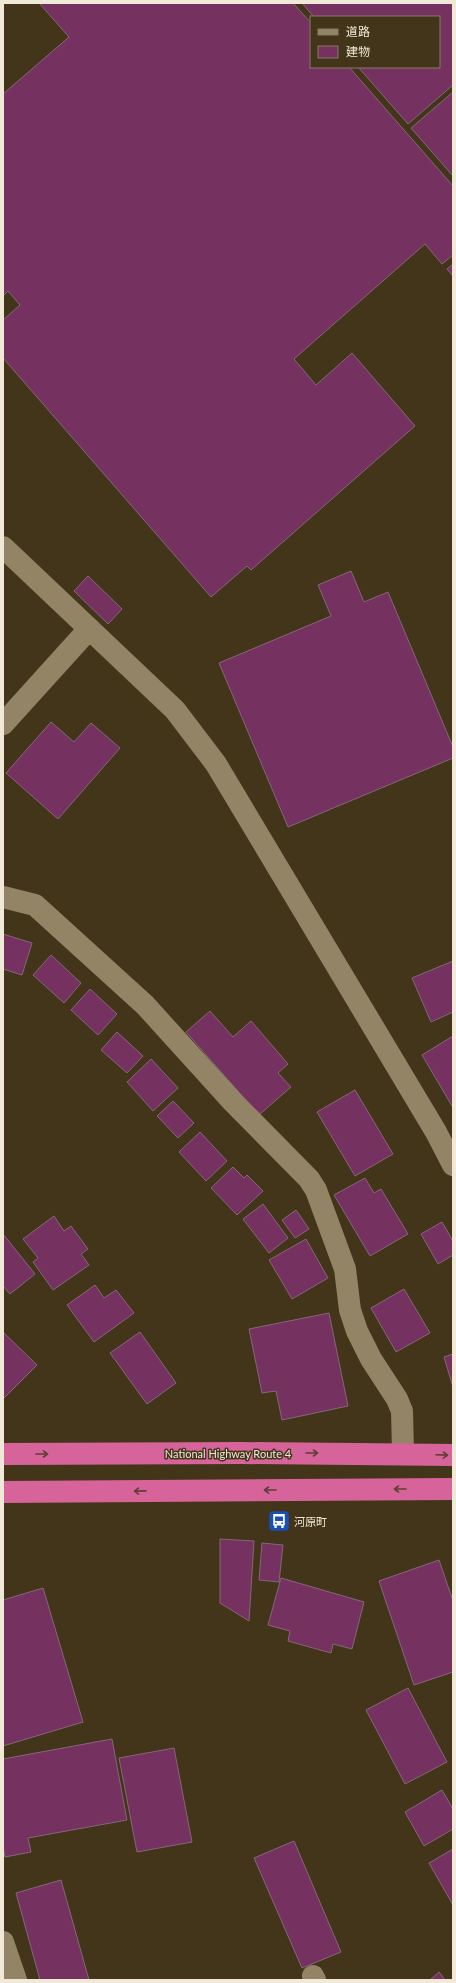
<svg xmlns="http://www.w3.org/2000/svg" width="456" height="1983" viewBox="0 0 456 1983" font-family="Lato,'Noto Sans JP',sans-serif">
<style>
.building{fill:#753160;stroke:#856779}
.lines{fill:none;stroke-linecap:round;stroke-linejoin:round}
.minor{stroke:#928465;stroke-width:22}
.highway{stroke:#d7639b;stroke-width:22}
.oneway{stroke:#603e33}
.labels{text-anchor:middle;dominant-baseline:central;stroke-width:3;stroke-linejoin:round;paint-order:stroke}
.street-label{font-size:11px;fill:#f0e9d8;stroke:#423519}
.poi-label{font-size:11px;fill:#f0e9d8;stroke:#423519;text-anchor:start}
</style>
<rect width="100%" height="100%" fill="#423519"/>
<!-- building -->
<g class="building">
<path d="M 39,3 L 293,3 L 311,23 L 311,67 L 349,67 L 453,186 L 453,255 L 442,264 L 425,244 L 294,359 L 316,385 L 352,353 L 415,426 L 251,570 L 247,566 L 211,597 L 3,358 L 3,320 L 20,305 L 8,291 L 3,296 L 3,94 L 69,37 Z"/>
<path d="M 302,3 L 453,3 L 453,85 L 408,124 L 358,67 L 439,67 L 439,17 L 314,17 Z"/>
<path d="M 453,92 L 453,176 L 411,128 Z"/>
<path d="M 453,264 L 453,276 L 447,269 Z"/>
<path d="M 351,571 L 364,602 L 388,592 L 453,747 L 453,758 L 288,827 L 219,663 L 331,616 L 318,585 Z"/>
<path d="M 88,576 L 122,609 L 108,624 L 74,591 Z"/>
<path d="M 51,722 L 74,742 L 91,723 L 120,748 L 58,819 L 6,773 Z"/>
<path d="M 3,934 L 32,943 L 22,975 L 3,969 Z"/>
<path d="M 51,955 L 81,983 L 64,1003 L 33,975 Z"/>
<path d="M 453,961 L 453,1012 L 431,1022 L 412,978 Z"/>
<path d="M 90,989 L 117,1014 L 98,1035 L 71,1010 Z"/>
<path d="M 210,1011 L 233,1037 L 251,1021 L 288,1064 L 278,1073 L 291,1087 L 259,1115 L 186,1032 Z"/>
<path d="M 117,1032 L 143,1056 L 127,1073 L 101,1050 Z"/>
<path d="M 453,1036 L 453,1106 L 452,1106 L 422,1055 Z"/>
<path d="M 151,1059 L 178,1088 L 153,1111 L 127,1082 Z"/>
<path d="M 355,1090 L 393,1154 L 355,1176 L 317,1112 Z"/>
<path d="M 173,1101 L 194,1123 L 178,1138 L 157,1116 Z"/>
<path d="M 200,1132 L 227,1161 L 206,1181 L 179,1152 Z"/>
<path d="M 233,1167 L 244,1178 L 247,1175 L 263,1191 L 237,1215 L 211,1188 Z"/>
<path d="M 365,1178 L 374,1193 L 381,1189 L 408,1234 L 370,1256 L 334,1195 Z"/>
<path d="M 263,1204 L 288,1238 L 269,1253 L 243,1219 Z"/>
<path d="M 296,1210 L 309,1229 L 295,1238 L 282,1220 Z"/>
<path d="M 54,1216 L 64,1231 L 71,1226 L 88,1249 L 81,1254 L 89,1265 L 53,1290 L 33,1262 L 38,1258 L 23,1239 Z"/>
<path d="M 442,1222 L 453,1241 L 453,1255 L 438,1264 L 421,1234 Z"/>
<path d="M 3,1234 L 35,1274 L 10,1294 L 3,1286 Z"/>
<path d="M 306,1239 L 328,1278 L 292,1299 L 269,1260 Z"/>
<path d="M 95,1285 L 104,1298 L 116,1290 L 134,1313 L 94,1342 L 67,1305 Z"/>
<path d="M 404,1289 L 430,1333 L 396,1352 L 371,1308 Z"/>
<path d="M 329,1313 L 348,1406 L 282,1420 L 276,1391 L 262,1393 L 249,1329 Z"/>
<path d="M 3,1332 L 37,1365 L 3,1399 Z"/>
<path d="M 140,1332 L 176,1383 L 147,1404 L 110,1353 Z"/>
<path d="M 453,1354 L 453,1387 L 444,1357 Z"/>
<path d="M 220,1539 L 254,1541 L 249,1621 L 220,1603 Z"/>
<path d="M 262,1543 L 283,1545 L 279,1582 L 259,1580 Z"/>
<path d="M 439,1560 L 453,1601 L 453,1672 L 414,1685 L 379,1581 Z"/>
<path d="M 281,1578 L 364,1602 L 352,1649 L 333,1644 L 331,1653 L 288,1641 L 290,1631 L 268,1625 Z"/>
<path d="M 43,1588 L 83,1722 L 3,1746 L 3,1600 Z"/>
<path d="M 408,1688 L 447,1762 L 405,1784 L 366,1710 Z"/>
<path d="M 112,1739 L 127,1820 L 28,1838 L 31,1852 L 5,1857 L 3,1846 L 3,1759 Z"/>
<path d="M 174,1748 L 192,1842 L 137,1852 L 119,1758 Z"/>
<path d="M 442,1790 L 453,1809 L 453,1829 L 424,1846 L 405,1812 Z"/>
<path d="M 294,1841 L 341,1952 L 302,1968 L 254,1858 Z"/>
<path d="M 453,1849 L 453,1905 L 429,1863 Z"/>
<path d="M 61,1880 L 89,1980 L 40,1980 L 16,1893 Z"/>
<path d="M 439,1972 L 445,1980 L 430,1980 Z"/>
</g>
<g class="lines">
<!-- minor -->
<g class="minor">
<path d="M 3,547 L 175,710 L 216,764 L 436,1132 L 453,1165"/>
<path d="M 3,724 L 89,629"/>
<path d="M 3,897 L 35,905 L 145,1005 L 233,1102 L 309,1179 L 316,1190 L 345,1269 L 350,1310 L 357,1331 L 371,1359 L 397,1399 L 402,1411 L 403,1453"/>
<path d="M 3,1942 L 16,1980"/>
<path d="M 313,1976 L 315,1980"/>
</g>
<!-- highway -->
<g class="highway">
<path d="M 3,1454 L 242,1453 L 453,1455"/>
<path d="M 3,1492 L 453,1489"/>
</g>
</g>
<!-- one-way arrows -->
<defs><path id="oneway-shaft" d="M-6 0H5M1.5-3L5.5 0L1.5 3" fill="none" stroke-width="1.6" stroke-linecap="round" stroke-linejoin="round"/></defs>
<g class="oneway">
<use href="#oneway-shaft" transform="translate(312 1453)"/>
<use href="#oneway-shaft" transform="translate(42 1454)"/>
<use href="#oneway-shaft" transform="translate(442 1455) rotate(2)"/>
<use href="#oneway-shaft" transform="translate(400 1489) rotate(-180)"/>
<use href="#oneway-shaft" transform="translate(270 1490) rotate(180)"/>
<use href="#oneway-shaft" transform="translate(140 1491) rotate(179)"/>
</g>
<!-- icons -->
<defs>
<g id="bus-square" transform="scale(1.15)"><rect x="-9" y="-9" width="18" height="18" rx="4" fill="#1a4fb4" stroke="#423519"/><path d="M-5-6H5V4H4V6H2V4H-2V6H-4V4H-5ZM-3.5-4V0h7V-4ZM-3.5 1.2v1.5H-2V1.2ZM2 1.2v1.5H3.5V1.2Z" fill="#fff"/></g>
</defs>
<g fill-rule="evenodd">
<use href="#bus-square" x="279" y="1521"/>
</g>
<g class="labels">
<!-- street labels -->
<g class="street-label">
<text x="228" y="1453">National Highway Route 4</text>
</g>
<!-- poi labels -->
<g class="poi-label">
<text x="294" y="1521">河原町</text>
</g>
</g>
<!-- border -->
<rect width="456" height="1983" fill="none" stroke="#f0e9d8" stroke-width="8"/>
<!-- legend -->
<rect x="310" y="16" width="130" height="52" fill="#423519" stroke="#887d65"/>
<rect x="318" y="29" width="20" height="6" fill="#928465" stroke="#887d65"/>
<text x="346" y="36" font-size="12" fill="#f0e9d8">道路</text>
<rect x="318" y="46" width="20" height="12" fill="#753160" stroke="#887d65"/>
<text x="346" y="56" font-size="12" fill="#f0e9d8">建物</text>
</svg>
